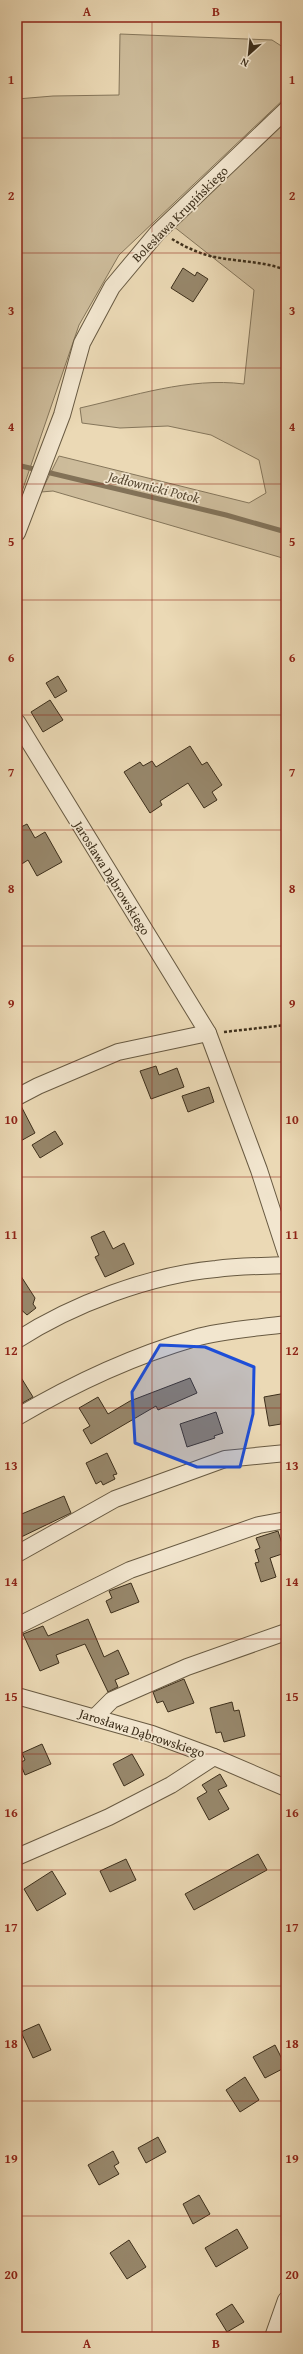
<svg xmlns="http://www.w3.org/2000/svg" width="303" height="2354" viewBox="0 0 303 2354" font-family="'Gentium Book Plus',serif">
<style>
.green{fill:#cdbc9b;stroke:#85765b}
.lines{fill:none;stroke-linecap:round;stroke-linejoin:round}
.stream{stroke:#827258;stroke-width:5}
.building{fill:#97876b;stroke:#3d2f1b}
.minor-casing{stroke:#685a42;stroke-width:18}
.path{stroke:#3d2f1b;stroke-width:2.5;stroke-dasharray:3 2;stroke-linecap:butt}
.minor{stroke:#f2e6cf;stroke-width:16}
.marked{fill:#1d4ed8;fill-opacity:0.2;stroke:#1d4ed8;stroke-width:3;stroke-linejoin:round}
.grid{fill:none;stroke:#8f2418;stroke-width:1;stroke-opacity:0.55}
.labels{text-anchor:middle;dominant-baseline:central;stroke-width:3.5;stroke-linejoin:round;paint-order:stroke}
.street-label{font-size:13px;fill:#3d2f1b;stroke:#f2e6cf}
.water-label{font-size:14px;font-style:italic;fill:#5a4b34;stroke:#f2e6cf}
.neatline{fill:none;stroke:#8f2418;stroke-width:1.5}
.grid-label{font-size:13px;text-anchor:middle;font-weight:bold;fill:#8f2418}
</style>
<rect width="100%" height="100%" fill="#ebd9b5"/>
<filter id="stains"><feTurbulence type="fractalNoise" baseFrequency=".005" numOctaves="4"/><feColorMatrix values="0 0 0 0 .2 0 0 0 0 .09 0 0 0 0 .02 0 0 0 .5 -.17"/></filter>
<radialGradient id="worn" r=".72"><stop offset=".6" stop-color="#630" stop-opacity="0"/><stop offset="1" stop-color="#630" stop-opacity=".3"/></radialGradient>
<!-- green -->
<g class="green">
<path d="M 120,34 L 272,40 L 286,49 L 286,97 L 119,255 L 79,325 L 17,506 L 17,99 L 53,96 L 119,95 Z"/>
<path d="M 286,120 L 286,559 L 53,491 L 41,492 L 59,456 L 249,503 L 266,493 L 259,460 L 211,435 L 168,426 L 120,428 L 82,423 L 80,408 C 133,396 189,377 244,384 L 254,290 L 173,226 Z"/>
</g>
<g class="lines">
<!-- stream -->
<path class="stream" d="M 17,465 L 226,515 L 286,532"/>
</g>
<!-- building -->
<g class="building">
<path d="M 183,268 L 195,276 L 197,272 L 208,279 L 193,302 L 171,288 Z"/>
<path d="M 58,676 L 67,691 L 55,698 L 46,683 Z"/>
<path d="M 50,700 L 63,720 L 43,732 L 31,712 Z"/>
<path d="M 190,746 L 202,765 L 207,762 L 222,785 L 212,792 L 217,800 L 204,808 L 188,783 L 160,801 L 162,805 L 150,813 L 124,772 L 140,762 L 143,766 L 152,761 L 156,767 Z"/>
<path d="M 27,824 L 35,838 L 45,832 L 62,862 L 37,876 L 28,860 L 17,867 L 17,829 Z"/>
<path d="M 156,1066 L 159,1075 L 177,1068 L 184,1087 L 151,1099 L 140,1071 Z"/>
<path d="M 209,1087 L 214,1102 L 188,1112 L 182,1096 Z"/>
<path d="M 17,1106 L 21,1106 L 35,1133 L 17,1143 Z"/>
<path d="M 55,1131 L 63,1144 L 40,1158 L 32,1145 Z"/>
<path d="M 104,1231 L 113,1249 L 124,1243 L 134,1264 L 105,1277 L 95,1257 L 99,1255 L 91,1237 Z"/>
<path d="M 17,1270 L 35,1298 L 33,1304 L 36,1308 L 27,1315 L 17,1306 Z"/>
<path d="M 17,1371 L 33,1397 L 17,1406 Z"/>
<path d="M 190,1378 L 197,1393 L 158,1410 L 156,1406 L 91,1444 L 83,1430 L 90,1426 L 79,1408 L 98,1397 L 108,1414 L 130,1401 Z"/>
<path d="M 286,1393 L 286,1420 L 281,1421 L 281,1424 L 269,1426 L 264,1397 Z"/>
<path d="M 216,1412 L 223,1433 L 214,1436 L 215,1438 L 187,1447 L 180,1424 Z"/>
<path d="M 107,1453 L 117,1474 L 113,1475 L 115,1479 L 103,1485 L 101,1481 L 96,1484 L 86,1463 Z"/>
<path d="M 64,1496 L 71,1513 L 17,1539 L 17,1516 Z"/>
<path d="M 278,1531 L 285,1553 L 270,1558 L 276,1577 L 261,1582 L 255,1563 L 259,1562 L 255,1550 L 260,1548 L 256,1538 Z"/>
<path d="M 131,1583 L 139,1602 L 111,1613 L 106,1601 L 112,1598 L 109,1591 Z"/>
<path d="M 88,1619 L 104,1657 L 118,1650 L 129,1674 L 115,1680 L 118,1687 L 108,1692 L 85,1644 L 56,1655 L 59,1663 L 40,1671 L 23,1634 L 43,1626 L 48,1636 Z"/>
<path d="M 184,1679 L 194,1703 L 168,1712 L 163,1701 L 157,1703 L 153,1692 Z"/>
<path d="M 232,1702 L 234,1711 L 239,1710 L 245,1736 L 224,1742 L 221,1732 L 216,1733 L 210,1708 Z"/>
<path d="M 42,1744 L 51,1764 L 25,1775 L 20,1763 L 25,1760 L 22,1753 Z"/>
<path d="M 132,1754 L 144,1775 L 124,1786 L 113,1764 Z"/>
<path d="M 220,1774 L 227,1786 L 218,1790 L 229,1809 L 209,1820 L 197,1798 L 207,1792 L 202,1785 Z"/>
<path d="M 258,1854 L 267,1870 L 194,1910 L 185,1894 Z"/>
<path d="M 126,1859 L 136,1880 L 110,1892 L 100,1871 Z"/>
<path d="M 52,1871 L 66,1894 L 37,1911 L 24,1889 Z"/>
<path d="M 39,2024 L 51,2050 L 33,2058 L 21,2032 Z"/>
<path d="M 275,2045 L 286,2067 L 265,2078 L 253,2057 Z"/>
<path d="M 245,2077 L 259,2100 L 240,2112 L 226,2090 Z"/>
<path d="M 158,2137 L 166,2152 L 146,2163 L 138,2148 Z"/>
<path d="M 113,2151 L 119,2163 L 114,2166 L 119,2174 L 99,2185 L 88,2165 Z"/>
<path d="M 199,2195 L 210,2214 L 193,2224 L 183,2204 Z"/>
<path d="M 237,2229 L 248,2248 L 216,2267 L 205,2248 Z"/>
<path d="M 129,2240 L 146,2267 L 127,2279 L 110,2253 Z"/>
<path d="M 232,2304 L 244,2322 L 227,2332 L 216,2314 Z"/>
</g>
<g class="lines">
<!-- minor casing -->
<g class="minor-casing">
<g id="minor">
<path d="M 17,533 L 62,415 L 82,343 L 112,287 L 158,232 L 286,110"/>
<path d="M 17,722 L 208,1033 L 259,1170 L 286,1253"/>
<path d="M 17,1097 L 38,1086 L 118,1052 L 208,1033"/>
<path d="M 17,1340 C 73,1304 150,1275 216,1269 C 239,1266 263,1266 286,1265"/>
<path d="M 17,1417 C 73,1384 133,1356 195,1338 C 221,1330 259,1328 286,1324"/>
<path d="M 17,1554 L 115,1499 L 225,1459 L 286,1453"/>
<path d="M 17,1626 L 130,1570 L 259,1525 L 286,1520"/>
<path d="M 17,1696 L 152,1734 L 214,1757 L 286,1788"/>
<path d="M 95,1717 L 112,1700 L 187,1667 L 286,1632"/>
<path d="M 17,1857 L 109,1817 L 171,1785 L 214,1757"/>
<path d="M 273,2337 L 286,2300"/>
</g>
</g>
<!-- path -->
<g class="path">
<path d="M 172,239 C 185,247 200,254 215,257 C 240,262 262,261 286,270"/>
<path d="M 224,1032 L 286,1025"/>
</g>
<!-- minor -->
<use href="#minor" class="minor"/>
</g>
<!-- marked area -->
<path class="marked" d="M 160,1345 L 205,1347 L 254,1367 L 253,1414 L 240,1467 L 197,1467 L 135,1443 L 132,1392 Z"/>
<!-- grid -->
<path class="grid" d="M 152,17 L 152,2337M 17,138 L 286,138M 17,253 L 286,253M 17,368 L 286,368M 17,484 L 286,484M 17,600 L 286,600M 17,715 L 286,715M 17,830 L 286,830M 17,946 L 286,946M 17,1062 L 286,1062M 17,1177 L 286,1177M 17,1292 L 286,1292M 17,1408 L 286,1408M 17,1524 L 286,1524M 17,1639 L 286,1639M 17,1754 L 286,1754M 17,1870 L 286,1870M 17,1986 L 286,1986M 17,2101 L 286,2101M 17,2216 L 286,2216"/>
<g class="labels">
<!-- street labels -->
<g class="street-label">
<text transform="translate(180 214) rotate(-45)">Bolesława Krupińskiego</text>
<text transform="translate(112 878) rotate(58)">Jarosława Dąbrowskiego</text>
<text transform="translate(142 1733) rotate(18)">Jarosława Dąbrowskiego</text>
</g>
<!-- water labels -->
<g class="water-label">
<text transform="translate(154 487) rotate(14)">Jedłownicki Potok</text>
</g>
</g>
<!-- margin -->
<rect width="303" height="2354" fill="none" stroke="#ebd9b5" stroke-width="44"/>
<!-- north arrow -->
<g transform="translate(249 54) rotate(207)" stroke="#f2e6cf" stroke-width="3" paint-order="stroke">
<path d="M0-3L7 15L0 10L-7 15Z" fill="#3d2f1b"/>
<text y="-6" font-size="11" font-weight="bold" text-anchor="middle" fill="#3d2f1b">N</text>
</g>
<rect x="22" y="22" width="259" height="2310" class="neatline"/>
<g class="grid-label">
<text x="87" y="16">A</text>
<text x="216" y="16">B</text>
<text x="11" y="84">1</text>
<text x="292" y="84">1</text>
<text x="11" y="200">2</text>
<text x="292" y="200">2</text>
<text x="11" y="315">3</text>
<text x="292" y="315">3</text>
<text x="11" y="431">4</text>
<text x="292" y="431">4</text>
<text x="11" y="546">5</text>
<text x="292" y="546">5</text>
<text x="11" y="662">6</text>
<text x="292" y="662">6</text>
<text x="11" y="777">7</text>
<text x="292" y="777">7</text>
<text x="11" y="893">8</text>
<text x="292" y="893">8</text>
<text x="11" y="1008">9</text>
<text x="292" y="1008">9</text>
<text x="11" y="1124">10</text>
<text x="292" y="1124">10</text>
<text x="11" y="1239">11</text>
<text x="292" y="1239">11</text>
<text x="11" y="1355">12</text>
<text x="292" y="1355">12</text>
<text x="11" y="1470">13</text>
<text x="292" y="1470">13</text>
<text x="11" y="1586">14</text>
<text x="292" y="1586">14</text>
<text x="11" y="1701">15</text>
<text x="292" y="1701">15</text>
<text x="11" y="1817">16</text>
<text x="292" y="1817">16</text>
<text x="11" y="1932">17</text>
<text x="292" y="1932">17</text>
<text x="11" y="2048">18</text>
<text x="292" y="2048">18</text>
<text x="11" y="2163">19</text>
<text x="292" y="2163">19</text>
<text x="11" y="2279">20</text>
<text x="292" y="2279">20</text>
<text x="87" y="2348">A</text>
<text x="216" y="2348">B</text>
</g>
<rect width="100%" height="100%" filter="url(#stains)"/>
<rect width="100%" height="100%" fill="url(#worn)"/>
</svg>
